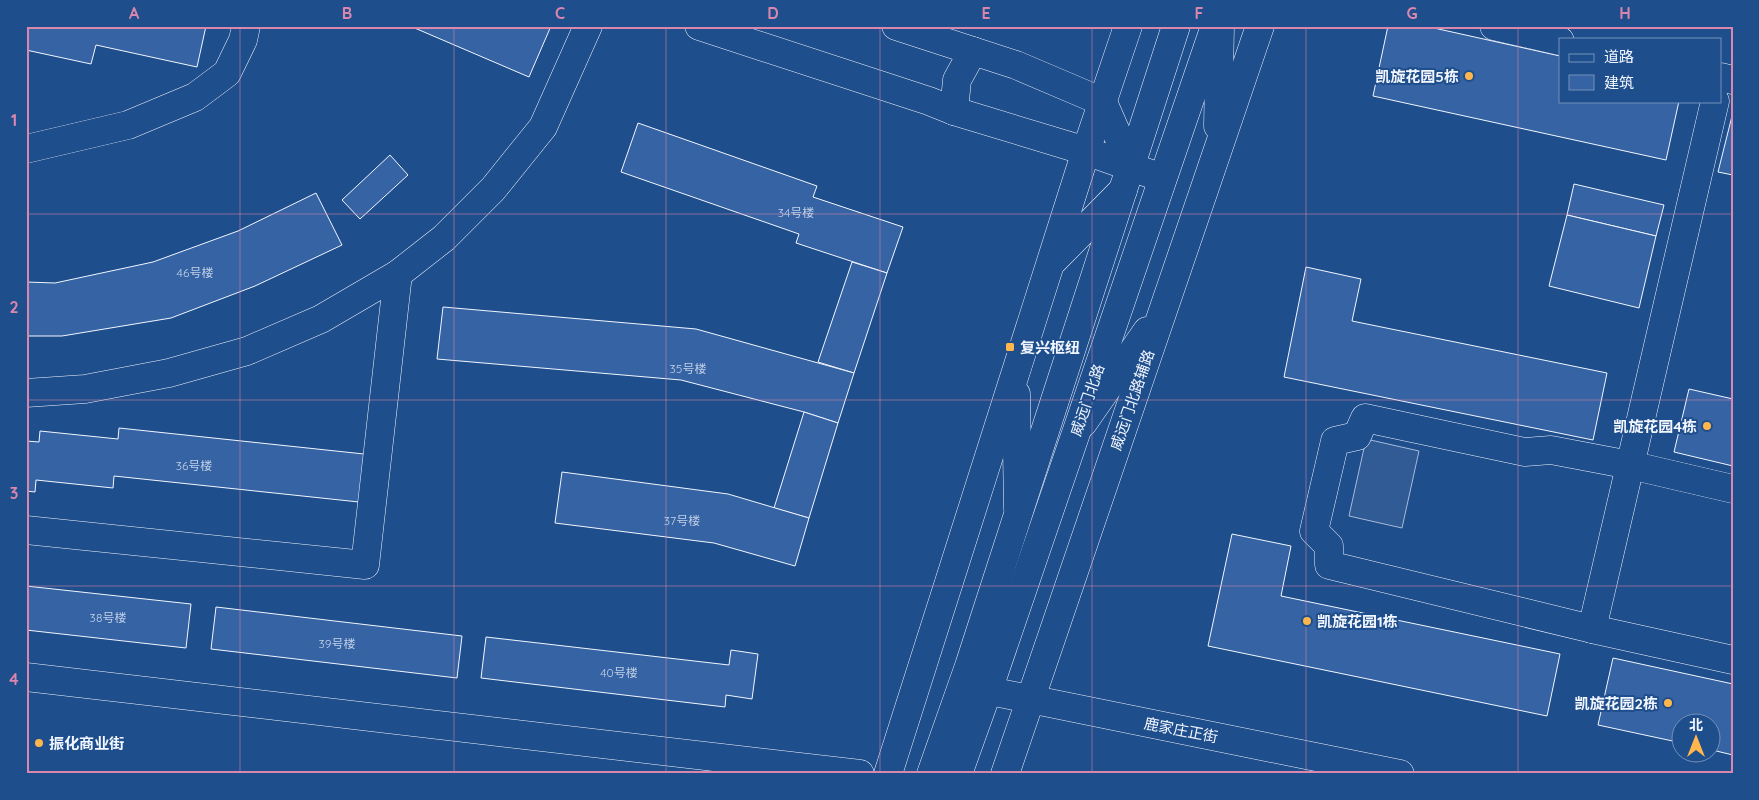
<svg xmlns="http://www.w3.org/2000/svg" width="1759" height="800" viewBox="0 0 1759 800" font-family="Quicksand,'Noto Sans SC',sans-serif">
<style>
.built{fill:#305b95;stroke:#a8bbd7}
.building{fill:#3563a3;stroke:#f2f6ff}
.lines{fill:none;stroke-linecap:round;stroke-linejoin:round}
.minor-casing{stroke:#f2f6ff;stroke-width:29}
.major-casing{stroke:#f2f6ff;stroke-width:29}
.minor{stroke:#1f4e8c;stroke-width:28}
.major{stroke:#1f4e8c;stroke-width:28}
.grid{fill:none;stroke:#da87ad;stroke-width:1;stroke-opacity:0.55}
.poi-dot{fill:#ffb74d;stroke:#1f4e8c;stroke-width:2}
.labels{text-anchor:middle;dominant-baseline:central;stroke-width:4;stroke-linejoin:round;paint-order:stroke}
.number-label{font-size:12px;fill:#c3d1e8}
.poi-label{font-size:15px;font-weight:bold;fill:#f2f6ff;stroke:#1f4e8c;text-anchor:end}
.street-label{font-size:15px;fill:#f2f6ff;stroke:#1f4e8c}
.neatline{fill:none;stroke:#da87ad;stroke-width:2}
.grid-label{font-size:16px;text-anchor:middle;font-weight:bold;fill:#da87ad}
</style>
<rect width="100%" height="100%" fill="#1f4e8c"/>
<!-- built -->
<path class="built" d="M 1366,439 L 1419,451 L 1402,528 L 1349,516 Z"/>
<!-- building -->
<g class="building">
<path d="M 26,26 L 206,26 L 197,67 L 96,45 L 91,64 L 26,50 Z"/>
<path d="M 410,26 L 551,26 L 529,77 Z"/>
<path d="M 1388,26 L 1425,26 L 1560,56 L 1560,101 L 1679,101 L 1666,160 L 1373,96 Z"/>
<path d="M 1733,112 L 1733,175 L 1718,172 Z"/>
<path d="M 638,123 L 817,186 L 813,197 L 903,227 L 887,273 L 796,243 L 799,234 L 621,172 Z"/>
<path d="M 390,155 L 408,175 L 360,219 L 342,200 Z"/>
<path d="M 1574,184 L 1664,205 L 1656,236 L 1567,215 Z"/>
<path d="M 316,193 L 342,245 L 255,286 L 171,318 L 62,336 L 26,336 L 26,282 L 55,283 L 153,262 L 238,231 Z"/>
<path d="M 1567,215 L 1656,236 L 1639,308 L 1549,286 Z"/>
<path d="M 852,262 L 887,273 L 854,373 L 818,362 Z"/>
<path d="M 1306,267 L 1361,279 L 1352,321 L 1607,373 L 1593,440 L 1284,377 Z"/>
<path d="M 443,307 L 696,329 L 854,373 L 838,423 L 804,412 L 681,380 L 437,359 Z"/>
<path d="M 1689,389 L 1733,399 L 1733,466 L 1674,452 Z"/>
<path d="M 804,412 L 838,423 L 809,518 L 774,508 Z"/>
<path d="M 119,428 L 364,454 L 359,502 L 114,476 L 113,488 L 36,480 L 35,492 L 26,491 L 26,441 L 39,442 L 40,431 L 118,439 Z"/>
<path d="M 562,472 L 728,494 L 809,518 L 795,566 L 714,543 L 555,523 Z"/>
<path d="M 1232,534 L 1291,546 L 1281,596 L 1560,654 L 1547,716 L 1208,646 Z"/>
<path d="M 26,586 L 191,604 L 186,648 L 26,630 Z"/>
<path d="M 216,607 L 462,636 L 457,678 L 211,649 Z"/>
<path d="M 486,637 L 729,665 L 731,650 L 758,654 L 752,699 L 726,695 L 725,707 L 481,678 Z"/>
<path d="M 1613,658 L 1733,684 L 1733,755 L 1712,750 L 1712,722 L 1682,722 L 1682,743 L 1598,725 Z"/>
</g>
<g class="lines">
<!-- minor casing -->
<g class="minor-casing">
<g id="minor">
<path d="M 699,26 L 929,101 L 954,111 L 1086,151 L 1162,178"/>
<path d="M 896,26 L 1016,65 L 1103,102 L 1131,166"/>
<path d="M 1494,26 L 1560,41"/>
<path d="M 1720,77 L 1733,80"/>
<path d="M 954,111 L 957,80 L 973,51"/>
<path d="M 1218,126 L 1220,26"/>
<path d="M 26,149 L 128,125 L 195,97 L 227,73 L 243,40 L 246,26"/>
<path d="M 1054,260 L 1123,190"/>
<path d="M 26,393 L 85,389 L 169,373 L 247,351 L 321,319 L 398,274 L 444,238 L 493,189 L 543,127 L 588,26"/>
<path d="M 1016,394 L 1018,508"/>
<path d="M 1083,423 L 1147,331"/>
<path d="M 1733,489 L 1630,465 L 1551,450 L 1525,452 L 1365,418 L 1357,436 L 1335,441 L 1314,531 L 1329,546 L 1329,565 L 1592,629 L 1733,660"/>
<path d="M 26,530 L 365,565 L 398,274"/>
<path d="M 1592,629 L 1715,101"/>
<path d="M 26,677 L 860,774"/>
<path d="M 965,686 L 1400,774"/>
<path d="M 888,774 L 1086,151 L 1128,26"/>
<path d="M 1005,774 L 1260,26"/>
</g>
</g>
<!-- major casing -->
<g class="major-casing">
<g id="major">
<path d="M 931,774 L 969,666 L 1176,26"/>
<path d="M 958,774 L 993,676 L 1215,26"/>
</g>
</g>
<!-- minor -->
<use href="#minor" class="minor"/>
<!-- major -->
<use href="#major" class="major"/>
</g>
<!-- grid -->
<path class="grid" d="M 240,26 L 240,774M 454,26 L 454,774M 666,26 L 666,774M 880,26 L 880,774M 1092,26 L 1092,774M 1306,26 L 1306,774M 1518,26 L 1518,774M 26,214 L 1733,214M 26,400 L 1733,400M 26,586 L 1733,586"/>
<!-- markers -->
<g class="poi-dot">
<circle cx="1469" cy="76" r="5"/>
<rect x="1005" y="342" width="10" height="10" rx="2.5"/>
<circle cx="1707" cy="426" r="5"/>
<circle cx="1307" cy="621" r="5"/>
<circle cx="1668" cy="703" r="5"/>
<circle cx="39" cy="743" r="5"/>
</g>
<g class="labels">
<!-- number labels -->
<g class="number-label">
<text x="796" y="212">34号楼</text>
<text x="195" y="272">46号楼</text>
<text x="688" y="368">35号楼</text>
<text x="194" y="465">36号楼</text>
<text x="682" y="520">37号楼</text>
<text x="108" y="617">38号楼</text>
<text x="337" y="643">39号楼</text>
<text x="619" y="672">40号楼</text>
</g>
<!-- poi labels -->
<g class="poi-label">
<text x="1459" y="76">凯旋花园5栋</text>
<text x="1020" y="347" text-anchor="start">复兴枢纽</text>
<text x="1697" y="426">凯旋花园4栋</text>
<text x="1317" y="621" text-anchor="start">凯旋花园1栋</text>
<text x="1658" y="703">凯旋花园2栋</text>
<text x="49" y="743" text-anchor="start">振化商业街</text>
</g>
<!-- street labels -->
<g class="street-label">
<text transform="translate(1087 400) rotate(-71)">威远门北路</text>
<text transform="translate(1132 400) rotate(-71)">威远门北路辅路</text>
<text transform="translate(1181 730) rotate(11)">鹿家庄正街</text>
</g>
</g>
<!-- border -->
<rect width="1759" height="800" fill="none" stroke="#1f4e8c" stroke-width="55"/>
<!-- legend -->
<rect x="1559" y="38" width="162" height="65" fill="#1f4e8c" stroke="#7391ba"/>
<rect x="1569" y="54" width="25" height="8" fill="#1f4e8c" stroke="#7391ba"/>
<text x="1604" y="62" font-size="15" fill="#f2f6ff">道路</text>
<rect x="1569" y="75" width="25" height="15" fill="#3563a3" stroke="#7391ba"/>
<text x="1604" y="88" font-size="15" fill="#f2f6ff">建筑</text>
<!-- north arrow -->
<g transform="translate(1696 738)"><circle r="24" fill="#1f4e8c" stroke="#7391ba"/>
<path d="M0-4L9 19L0 12L-9 19Z" fill="#ffb74d"/>
<text y="-8" font-size="14" font-weight="bold" text-anchor="middle" fill="#f2f6ff">北</text>
</g>
<rect x="28" y="28" width="1704" height="744" class="neatline"/>
<g class="grid-label">
<text x="134" y="19">A</text>
<text x="347" y="19">B</text>
<text x="560" y="19">C</text>
<text x="773" y="19">D</text>
<text x="986" y="19">E</text>
<text x="1199" y="19">F</text>
<text x="1412" y="19">G</text>
<text x="1625" y="19">H</text>
<text x="14" y="126">1</text>
<text x="14" y="313">2</text>
<text x="14" y="499">3</text>
<text x="14" y="685">4</text>
</g>
</svg>
